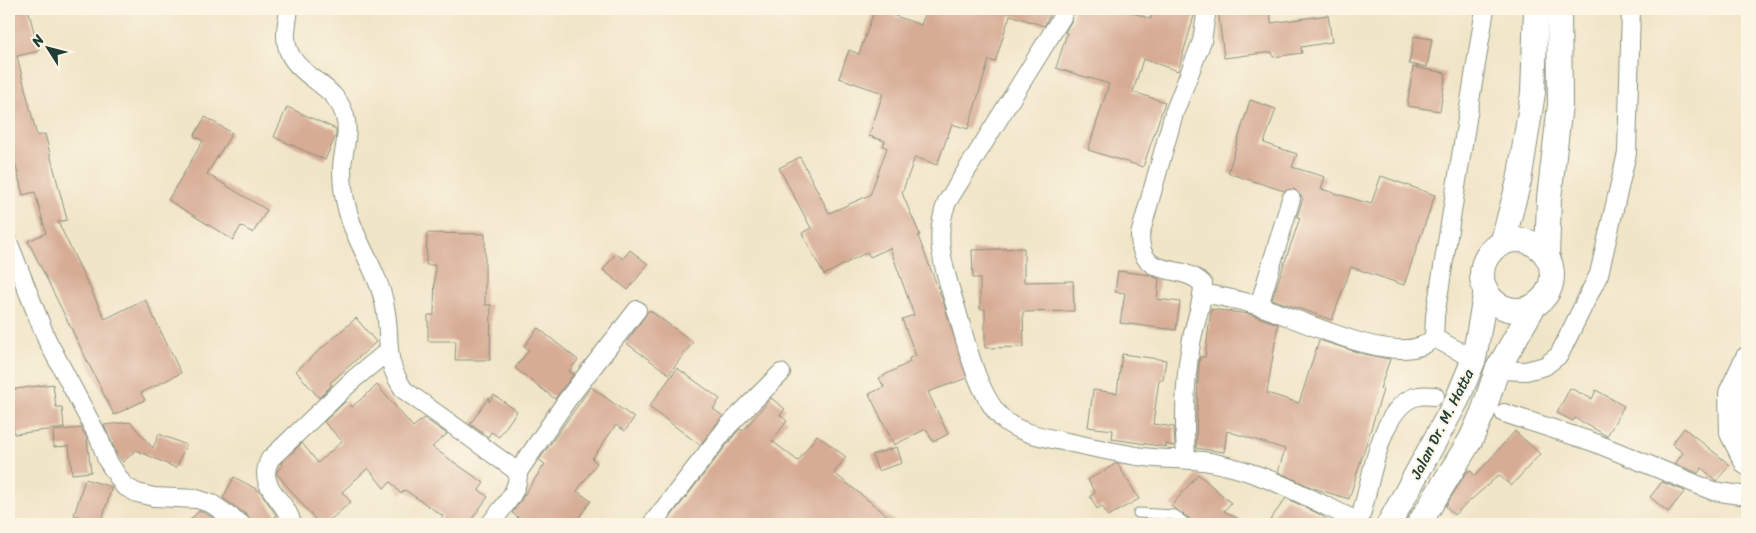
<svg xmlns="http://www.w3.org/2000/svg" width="1756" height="533" viewBox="0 0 1756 533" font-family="Sriracha,sans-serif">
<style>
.building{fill:#d7ac95}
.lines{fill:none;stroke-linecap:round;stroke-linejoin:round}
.lane-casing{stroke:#88917e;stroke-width:11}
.street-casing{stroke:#88917e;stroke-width:20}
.secondary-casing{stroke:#88917e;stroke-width:26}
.lane{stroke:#fff;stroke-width:9}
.street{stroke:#fff;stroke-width:18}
.secondary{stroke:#fff;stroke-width:24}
.labels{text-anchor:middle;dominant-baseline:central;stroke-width:4;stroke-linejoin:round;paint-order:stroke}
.street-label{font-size:15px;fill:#1f3d34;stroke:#fcf5e5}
</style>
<rect width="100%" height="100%" fill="#fcf5e5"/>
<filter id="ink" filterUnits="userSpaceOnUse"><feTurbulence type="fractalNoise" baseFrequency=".02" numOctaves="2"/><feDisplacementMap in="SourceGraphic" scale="10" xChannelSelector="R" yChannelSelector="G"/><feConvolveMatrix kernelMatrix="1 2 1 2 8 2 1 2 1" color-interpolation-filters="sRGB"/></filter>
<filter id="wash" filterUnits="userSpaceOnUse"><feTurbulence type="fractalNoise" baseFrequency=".0096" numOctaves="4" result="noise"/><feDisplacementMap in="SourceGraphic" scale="20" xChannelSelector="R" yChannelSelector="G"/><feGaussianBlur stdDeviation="1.12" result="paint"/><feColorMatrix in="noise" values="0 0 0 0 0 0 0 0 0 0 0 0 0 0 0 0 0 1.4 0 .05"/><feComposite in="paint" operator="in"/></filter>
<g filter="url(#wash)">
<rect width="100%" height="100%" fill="#f1e5c8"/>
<g id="blocks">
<!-- building -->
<g class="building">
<path d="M 28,9 L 39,51 L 17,56 L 37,136 L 45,134 L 67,220 L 58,222 L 105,319 L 145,299 L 181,373 L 141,393 L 145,400 L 114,415 L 28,241 L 46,233 L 35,192 L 23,195 L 9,139 L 9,14 Z"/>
<path d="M 875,9 L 921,25 L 927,9 L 1053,9 L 1044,26 L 1010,15 L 995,62 L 989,60 L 968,129 L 952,124 L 937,165 L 915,157 L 902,193 L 920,235 L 918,236 L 944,304 L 967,378 L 928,392 L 948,434 L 933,442 L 926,429 L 894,445 L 869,394 L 884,387 L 879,378 L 910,362 L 909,358 L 916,356 L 902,319 L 914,315 L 890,248 L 870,257 L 867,252 L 824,275 L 802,233 L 811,228 L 779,168 L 800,157 L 829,213 L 870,195 L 887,148 L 883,146 L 885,141 L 869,136 L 883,93 L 839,78 L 849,50 L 859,54 Z"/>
<path d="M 1074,9 L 1122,9 L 1151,19 L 1152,9 L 1196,9 L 1178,71 L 1143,59 L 1133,92 L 1165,102 L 1143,167 L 1088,150 L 1109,84 L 1056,68 L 1067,33 L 1065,32 L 1072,20 Z"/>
<path d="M 1218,9 L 1270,9 L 1271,23 L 1328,15 L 1332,42 L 1301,47 L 1302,53 L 1273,57 L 1272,52 L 1224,58 Z"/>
<path d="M 1414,36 L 1432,39 L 1427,67 L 1409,64 Z"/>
<path d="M 1413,67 L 1446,73 L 1440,111 L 1407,106 Z"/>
<path d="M 1250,100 L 1276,109 L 1264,143 L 1297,154 L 1292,167 L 1325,177 L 1321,189 L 1371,204 L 1381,176 L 1435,195 L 1404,285 L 1351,267 L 1332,320 L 1272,299 L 1300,218 L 1297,217 L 1303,198 L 1294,189 L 1284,191 L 1228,173 Z"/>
<path d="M 287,107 L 336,129 L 336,135 L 325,160 L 274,137 Z"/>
<path d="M 205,117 L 232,133 L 207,174 L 267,210 L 253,233 L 241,226 L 233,240 L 168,200 L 203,141 L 194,136 Z"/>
<path d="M 427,233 L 485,234 L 485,305 L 491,305 L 490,360 L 455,360 L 456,341 L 428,341 L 428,315 L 434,315 L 435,265 L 426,265 Z"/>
<path d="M 1024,248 L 1024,282 L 1073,281 L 1074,311 L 1023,312 L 1024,347 L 985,348 L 985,309 L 980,309 L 980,278 L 973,278 L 972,250 Z"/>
<path d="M 630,250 L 648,264 L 628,290 L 603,270 L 616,253 L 623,259 Z"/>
<path d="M 1118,271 L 1150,275 L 1159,279 L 1157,299 L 1180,302 L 1176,330 L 1120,323 L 1125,293 L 1115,292 Z"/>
<path d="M 1211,309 L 1249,314 L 1278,324 L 1267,393 L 1299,403 L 1319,340 L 1360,353 L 1390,359 L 1380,389 L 1383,390 L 1349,499 L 1313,488 L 1278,472 L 1285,449 L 1227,431 L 1224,452 L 1196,448 L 1198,374 L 1200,357 L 1205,357 Z"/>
<path d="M 649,310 L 693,342 L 669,374 L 626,343 Z"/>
<path d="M 356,318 L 376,342 L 330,383 L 332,385 L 319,398 L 296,371 Z"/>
<path d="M 538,328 L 578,360 L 569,371 L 574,374 L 555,399 L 515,368 L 529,350 L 524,346 Z"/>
<path d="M 1122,354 L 1166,360 L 1163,380 L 1159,380 L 1153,424 L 1174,427 L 1175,446 L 1164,444 L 1167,447 L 1112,439 L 1113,430 L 1088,427 L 1093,390 L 1117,393 Z"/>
<path d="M 677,368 L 720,399 L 713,409 L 723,416 L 700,445 L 649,407 Z"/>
<path d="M 53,384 L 56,407 L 62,407 L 64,428 L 14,434 L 11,404 L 9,404 L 9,390 Z"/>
<path d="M 377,385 L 413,427 L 424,418 L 447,434 L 432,447 L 484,483 L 479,490 L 488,497 L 468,524 L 437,524 L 443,516 L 405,490 L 401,494 L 391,482 L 384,488 L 368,468 L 342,492 L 351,502 L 325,524 L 319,524 L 277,474 L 277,471 L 283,466 L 281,463 L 302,443 L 318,463 L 342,441 L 324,422 L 346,401 L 352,407 Z"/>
<path d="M 591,387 L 634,418 L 625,431 L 616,425 L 592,459 L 597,463 L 577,491 L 591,501 L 574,524 L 513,524 L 518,517 L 512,513 L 545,464 L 539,460 Z"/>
<path d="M 1570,388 L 1592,399 L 1596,390 L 1624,406 L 1607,436 L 1575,418 L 1573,421 L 1557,413 Z"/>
<path d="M 494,395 L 517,411 L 499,437 L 491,432 L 488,437 L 470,424 L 489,397 L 489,402 Z"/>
<path d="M 771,398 L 785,409 L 780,415 L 787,421 L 772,441 L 798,461 L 817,435 L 846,457 L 834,473 L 898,524 L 665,524 L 736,433 L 740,429 L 743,431 Z"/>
<path d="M 130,422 L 153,448 L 159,434 L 186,445 L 176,468 L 136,450 L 123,462 L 117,455 L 104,425 Z"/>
<path d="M 81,428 L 87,438 L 91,472 L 72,474 L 69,446 L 54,447 L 53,431 Z"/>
<path d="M 1684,428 L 1730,465 L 1716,481 L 1702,468 L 1698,473 L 1675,464 L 1683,453 L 1672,444 Z"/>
<path d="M 1515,431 L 1540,454 L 1511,486 L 1499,475 L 1454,515 L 1446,506 L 1465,474 L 1470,470 L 1475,476 Z"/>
<path d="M 897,447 L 902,463 L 878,471 L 872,455 Z"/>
<path d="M 1117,463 L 1139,499 L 1108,516 L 1102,506 L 1097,509 L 1090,496 L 1095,493 L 1088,480 Z"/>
<path d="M 1198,474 L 1231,503 L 1224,511 L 1247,524 L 1192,524 L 1190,519 L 1171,506 Z"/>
<path d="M 234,477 L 260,491 L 276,515 L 272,524 L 252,524 L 247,515 L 223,498 Z"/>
<path d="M 85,479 L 112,487 L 101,523 L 74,515 Z"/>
<path d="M 1662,482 L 1685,491 L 1668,512 L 1650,497 Z"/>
<path d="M 1286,498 L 1319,514 L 1332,524 L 1267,524 Z"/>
<path d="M 199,511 L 207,514 L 223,524 L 186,524 Z"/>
</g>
</g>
</g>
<g filter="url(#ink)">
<use href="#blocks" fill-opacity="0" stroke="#88917e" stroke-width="1"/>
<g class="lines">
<!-- lane casing -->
<g class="lane-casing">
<path id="lane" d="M 1138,513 L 1175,515 L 1186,524"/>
</g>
<!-- street casing -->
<g class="street-casing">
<g id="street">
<path d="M 289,9 C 288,17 286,26 286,35 C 285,78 339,79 346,121 C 349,136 343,152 342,167 C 342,178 343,193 346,204 C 353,240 379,271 385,307 C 392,340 382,358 404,390 L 518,472 C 519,493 501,509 490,524"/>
<path d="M 1064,9 L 1062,17 L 947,202 C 932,239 945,271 956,308 C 966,342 978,398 1005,421 C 1020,433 1044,437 1062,441 C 1087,446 1112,452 1137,456 C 1164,461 1192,457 1219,464 C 1268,474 1314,501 1359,522"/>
<path d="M 9,244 L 47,340 L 100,440 L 107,460 L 124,486 L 137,493 L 154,497 L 197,499 L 212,504 L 241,524"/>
<path d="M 1203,293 C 1222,297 1241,300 1259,306 C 1298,318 1383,361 1421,346 C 1426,345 1430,340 1434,338"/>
<path d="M 1259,306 L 1291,199"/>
<path d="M 1474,359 L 1434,338 L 1435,316 L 1485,9"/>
<path d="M 1497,370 L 1526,371 L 1545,366 L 1559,355 L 1599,274 L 1627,153 L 1631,9"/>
<path d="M 1504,413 L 1593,442 L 1713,491 L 1747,496"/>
<path d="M 1186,459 C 1184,421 1184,382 1191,344 C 1194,323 1203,305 1203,284 C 1180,261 1140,282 1140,235 L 1174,113 L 1202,41 L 1207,9"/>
<path d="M 518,472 L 567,400 L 637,310"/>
<path d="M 292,524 C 287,499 255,488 270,459 L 355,378 L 387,352"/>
<path d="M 652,524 L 728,426 L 781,373"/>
<path d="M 1358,524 C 1371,492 1377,403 1419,396 C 1424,395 1430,396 1435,396"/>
</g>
</g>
<!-- secondary casing -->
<g class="secondary-casing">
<g id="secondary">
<circle cx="1517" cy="275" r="35"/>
<path d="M 1502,244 L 1519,181 L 1533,93 L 1536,9"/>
<path d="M 1547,257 L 1549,198 L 1560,105 L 1559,9"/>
<path d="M 1747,359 L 1731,393 L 1732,433 L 1747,463"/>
<path d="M 1389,524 L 1457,400 L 1474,359 L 1486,290"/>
<path d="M 1419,524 L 1471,439 L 1483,412 L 1497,370 L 1534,306"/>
</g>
</g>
<!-- lane -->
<use href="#lane" class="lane"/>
<!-- street -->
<use href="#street" class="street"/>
<!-- secondary -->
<use href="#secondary" class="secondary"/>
</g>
</g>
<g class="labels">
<!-- street labels -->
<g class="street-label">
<text transform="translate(1442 424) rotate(-63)">Jalan Dr. M. Hatta</text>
</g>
</g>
<!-- margin -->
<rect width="1756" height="533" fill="none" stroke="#fcf5e5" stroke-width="30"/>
<!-- north arrow -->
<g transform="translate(48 48) rotate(306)" stroke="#fcf5e5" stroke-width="4" paint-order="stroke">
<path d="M0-4L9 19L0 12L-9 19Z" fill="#1f3d34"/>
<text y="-8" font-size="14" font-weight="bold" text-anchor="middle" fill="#1f3d34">N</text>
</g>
</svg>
